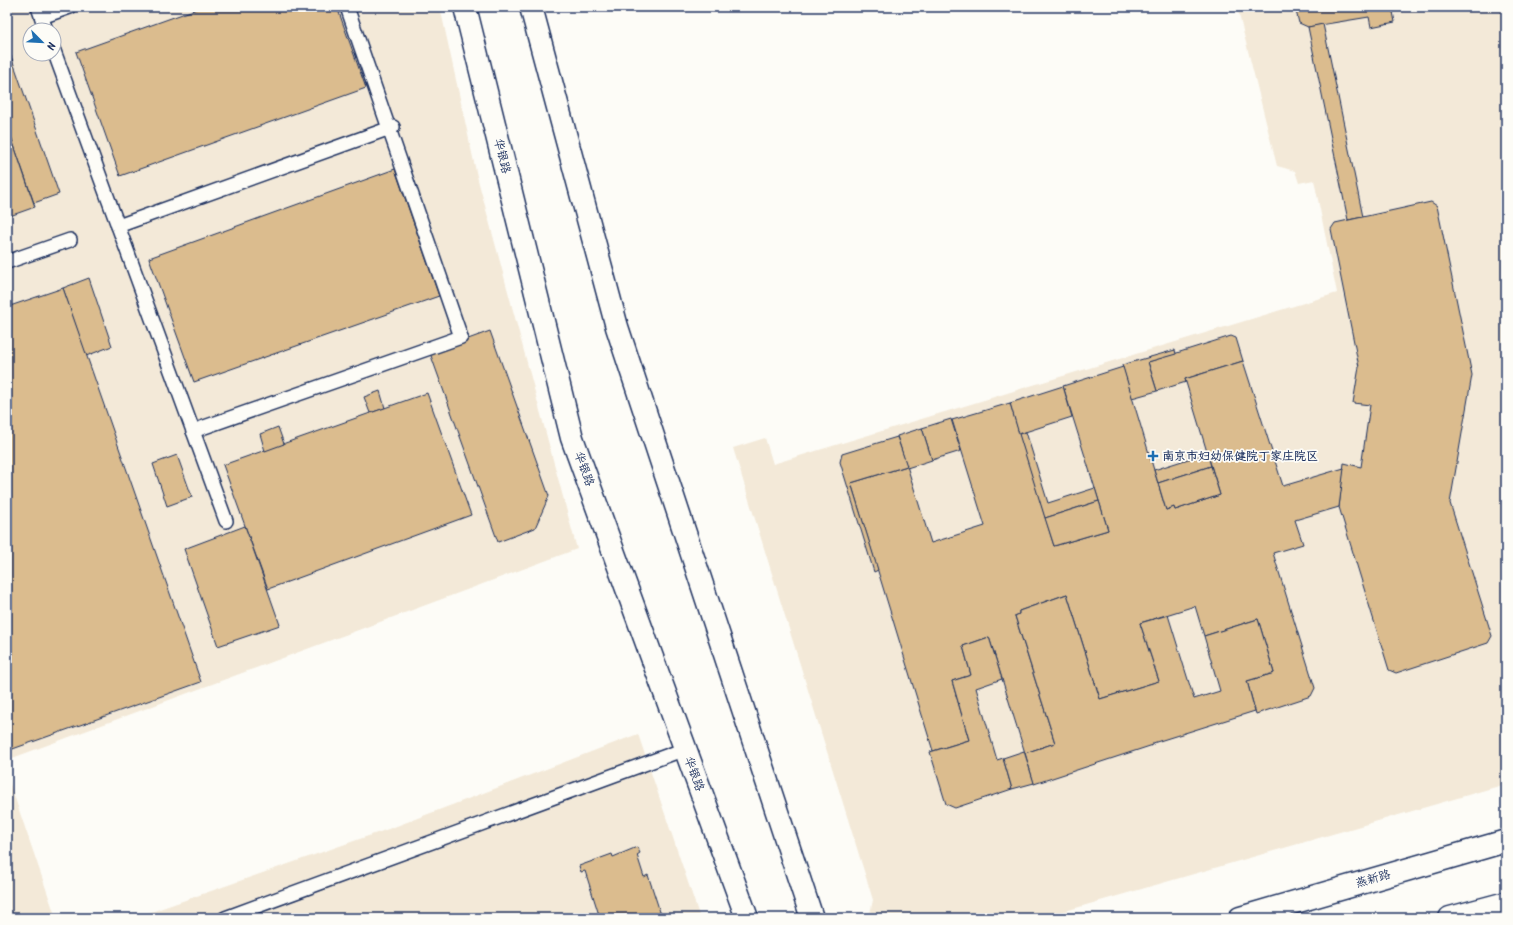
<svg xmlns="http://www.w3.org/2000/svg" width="1513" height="925" viewBox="0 0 1513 925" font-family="Kalam,'LXGW WenKai TC',sans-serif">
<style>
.built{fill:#f3e9d8;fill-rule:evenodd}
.building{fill:#dbbc8e;stroke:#1b2f5e}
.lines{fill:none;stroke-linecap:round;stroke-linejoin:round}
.lane-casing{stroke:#1b2f5e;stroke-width:16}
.secondary-casing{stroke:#1b2f5e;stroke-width:25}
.lane{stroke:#fdfcf7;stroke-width:13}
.secondary{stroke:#fdfcf7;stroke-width:22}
.poi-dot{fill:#1f6fb2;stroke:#fdfcf7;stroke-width:1.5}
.labels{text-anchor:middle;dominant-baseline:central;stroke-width:3.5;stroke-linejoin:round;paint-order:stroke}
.street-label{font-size:12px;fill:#1b2f5e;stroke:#fdfcf7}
.poi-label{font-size:12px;font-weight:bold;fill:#1b2f5e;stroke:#fdfcf7;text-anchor:start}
</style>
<rect width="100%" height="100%" fill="#fdfcf7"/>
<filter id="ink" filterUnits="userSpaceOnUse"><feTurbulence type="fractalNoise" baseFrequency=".025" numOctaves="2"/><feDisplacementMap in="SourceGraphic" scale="8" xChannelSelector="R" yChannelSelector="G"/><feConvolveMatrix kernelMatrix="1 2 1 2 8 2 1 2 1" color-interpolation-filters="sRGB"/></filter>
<g filter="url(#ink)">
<!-- built -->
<g class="built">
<path d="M 7,7 L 440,7 L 477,176 L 577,549 L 7,760 ZM 30,30 L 54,30 L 54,54 L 30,54 Z"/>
<path d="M 1237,7 L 1506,7 L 1506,784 L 1041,918 L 869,918 L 873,900 L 733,448 L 765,438 L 773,464 L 1337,293 L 1314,180 L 1299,183 L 1295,171 L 1277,166 Z"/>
<path d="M 638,734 L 700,918 L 134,918 L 394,827 Z"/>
<path d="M 7,775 L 56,918 L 7,918 Z"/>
</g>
<!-- building -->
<g class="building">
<path d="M 202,7 L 337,7 L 366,88 L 120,176 L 76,52 Z"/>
<path d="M 1295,7 L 1400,7 L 1398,11 L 1393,12 L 1395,22 L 1371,27 L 1369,17 L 1308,27 L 1299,23 Z"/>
<path d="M 1323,24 L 1363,217 L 1348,220 L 1308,27 Z"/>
<path d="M 11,56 L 59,194 L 34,203 L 7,125 L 7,57 Z"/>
<path d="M 7,125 L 35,207 L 7,217 Z"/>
<path d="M 395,169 L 439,296 L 194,382 L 149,258 Z"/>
<path d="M 1431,202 L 1437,206 L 1472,375 L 1450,503 L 1492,636 L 1488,643 L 1396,673 L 1389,670 L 1339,507 L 1344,463 L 1361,467 L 1370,405 L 1353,403 L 1359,367 L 1331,229 L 1335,223 Z"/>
<path d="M 89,278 L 112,346 L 86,356 L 63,288 Z"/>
<path d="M 63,288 L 201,682 L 7,751 L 7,307 Z"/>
<path d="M 490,331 L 549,496 L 535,528 L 498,542 L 430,353 Z"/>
<path d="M 1231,336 L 1236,338 L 1243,361 L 1185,379 L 1186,382 L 1157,391 L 1148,362 Z"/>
<path d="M 1175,350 L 1176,354 L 1148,362 L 1157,391 L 1132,398 L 1122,365 Z"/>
<path d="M 1243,361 L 1283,486 L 1344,468 L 1339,507 L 1295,520 L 1303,544 L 1273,553 L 1315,688 L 1311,696 L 1256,714 L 1247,681 L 1274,673 L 1258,619 L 1204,636 L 1195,606 L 1140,623 L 1159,681 L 1100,699 L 1067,594 L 1019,611 L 1019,614 L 1015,616 L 1055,743 L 1025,753 L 989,637 L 963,646 L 971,675 L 952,681 L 969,740 L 933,751 L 851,483 L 907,466 L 931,543 L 985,526 L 952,420 L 1010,403 L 1054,546 L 1108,530 L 1063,386 L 1123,367 L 1166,510 L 1174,507 L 1175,510 L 1220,495 L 1185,379 Z"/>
<path d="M 1063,386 L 1072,417 L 1019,434 L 1010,403 Z"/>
<path d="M 380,391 L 385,408 L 370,413 L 364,397 Z"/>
<path d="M 427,393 L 471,515 L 268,589 L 223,465 Z"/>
<path d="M 951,419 L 961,451 L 932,460 L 922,428 Z"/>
<path d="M 278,427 L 284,444 L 265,451 L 260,434 Z"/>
<path d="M 922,428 L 932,460 L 907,468 L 897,436 Z"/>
<path d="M 1026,432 L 1048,503 L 1095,488 L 1099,501 L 1045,518 L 1019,434 Z"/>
<path d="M 897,437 L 907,466 L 851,483 L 878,570 L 874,572 L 840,462 L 842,454 Z"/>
<path d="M 1207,453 L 1211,466 L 1158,483 L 1154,470 Z"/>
<path d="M 177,455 L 192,497 L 167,506 L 153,464 Z"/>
<path d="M 1211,466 L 1220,495 L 1175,510 L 1174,507 L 1166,510 L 1158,483 Z"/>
<path d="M 1099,501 L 1108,530 L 1054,546 L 1045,518 Z"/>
<path d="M 245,526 L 280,625 L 218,646 L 184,549 Z"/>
<path d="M 1067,594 L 1100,699 L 1159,681 L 1140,623 L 1168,615 L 1194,699 L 1220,691 L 1204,636 L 1258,619 L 1274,673 L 1247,681 L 1255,711 L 1153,743 L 1153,745 L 1034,784 L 1025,753 L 1055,743 L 1015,616 L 1019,614 L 1019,611 Z"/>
<path d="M 989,637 L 1002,679 L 976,688 L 997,760 L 1003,758 L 1012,789 L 955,808 L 946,804 L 930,752 L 969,740 L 952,681 L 971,675 L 963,646 Z"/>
<path d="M 1024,751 L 1034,783 L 1012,789 L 1003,758 Z"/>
<path d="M 7,842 L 11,853 L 7,855 Z"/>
<path d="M 637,847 L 640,853 L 637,855 L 644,877 L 648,875 L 662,918 L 600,918 L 585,871 L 581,872 L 579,866 L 612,854 L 613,857 Z"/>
</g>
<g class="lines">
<!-- lane casing -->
<g class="lane-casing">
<g id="lane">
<path d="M 38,7 L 46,30"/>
<path d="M 42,17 L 70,7"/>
<path d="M 54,51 L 226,521"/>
<path d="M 118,226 L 393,127"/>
<path d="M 7,262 L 70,240"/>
<path d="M 193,431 L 461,337 L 347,7"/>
<path d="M 225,918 L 685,749"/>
</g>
</g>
<!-- secondary casing -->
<g class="secondary-casing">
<g id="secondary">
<path d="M 465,7 L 572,438 L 747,918"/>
<path d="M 531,7 L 617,327 L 812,918"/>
<path d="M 1240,918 L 1506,841"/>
<path d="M 1450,918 L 1506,903"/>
</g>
</g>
<!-- lane -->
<use href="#lane" class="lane"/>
<!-- secondary -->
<use href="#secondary" class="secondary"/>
</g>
</g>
<!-- markers -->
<path class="poi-dot" d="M1151 450h4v4h4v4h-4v4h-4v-4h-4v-4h4z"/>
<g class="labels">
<!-- street labels -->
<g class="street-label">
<text transform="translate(502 156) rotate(76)">华银路</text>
<text transform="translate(584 469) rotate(70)">华银路</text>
<text transform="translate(694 774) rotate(70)">华银路</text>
<text transform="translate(1373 879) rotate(-16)">燕新路</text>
</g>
<!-- poi labels -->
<g class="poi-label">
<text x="1162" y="456">南京市妇幼保健院丁家庄院区</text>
</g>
</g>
<!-- margin -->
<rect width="1513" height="925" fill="none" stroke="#fdfcf7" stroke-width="24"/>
<rect x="12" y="12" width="1489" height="901" fill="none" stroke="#1b2f5e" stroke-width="1.5" filter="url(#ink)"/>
<!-- north arrow -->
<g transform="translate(42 42) rotate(114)"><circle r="19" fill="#fdfcf7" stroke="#a3aaba"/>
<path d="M0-3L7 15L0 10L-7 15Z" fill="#1f6fb2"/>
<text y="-6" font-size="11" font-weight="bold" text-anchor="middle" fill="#1b2f5e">N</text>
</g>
</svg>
